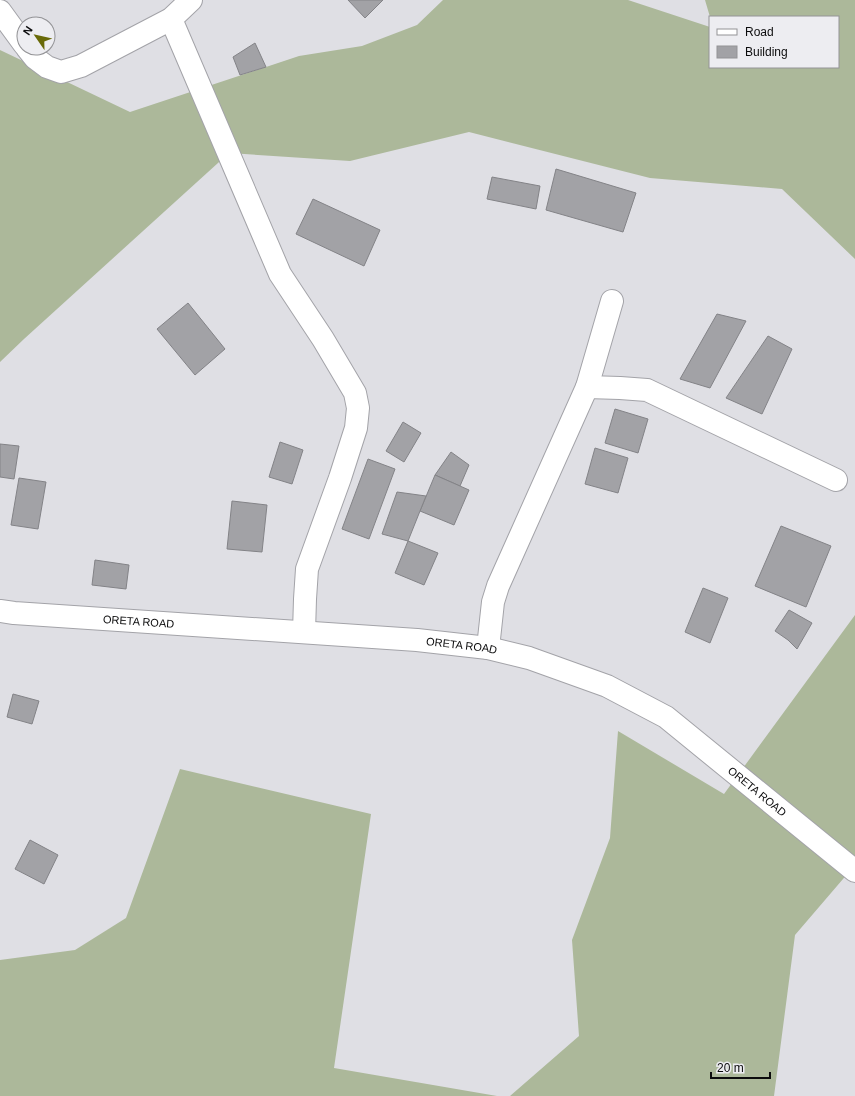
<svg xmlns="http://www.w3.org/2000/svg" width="855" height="1096" viewBox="0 0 855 1096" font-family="Arial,sans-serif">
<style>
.forest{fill:#acb89a}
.building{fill:#a2a2a6;stroke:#838387}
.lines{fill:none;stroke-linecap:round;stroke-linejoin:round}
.minor-casing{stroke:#a3a3a8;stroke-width:24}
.minor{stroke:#fff;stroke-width:22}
.labels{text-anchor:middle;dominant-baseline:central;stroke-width:3.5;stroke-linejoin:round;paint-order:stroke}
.street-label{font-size:11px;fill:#0c0c0d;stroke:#ededf1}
</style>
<rect width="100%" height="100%" fill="#dfdfe4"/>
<!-- forest -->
<g class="forest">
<path d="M 443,0 L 628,0 L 710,27 L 710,67 L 838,67 L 838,17 L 710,17 L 705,0 L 855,0 L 855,259 L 782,189 L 650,178 L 469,132 L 350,161 L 229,153 L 24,339 L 0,362 L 0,50 L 130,112 L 299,56 L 362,46 L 417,25 Z"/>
<path d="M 855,615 L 855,865 L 795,935 L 774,1096 L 510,1096 L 579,1036 L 572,940 L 610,838 L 618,731 L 724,794 Z"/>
<path d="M 180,769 L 371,814 L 334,1068 L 497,1096 L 0,1096 L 0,960 L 75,950 L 126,918 Z"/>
</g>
<!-- building -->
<g class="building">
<path d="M 348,0 L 383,0 L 365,18 Z"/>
<path d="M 255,43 L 266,67 L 240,75 L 233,57 Z"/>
<path d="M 556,169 L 636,193 L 623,232 L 546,210 Z"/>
<path d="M 492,177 L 540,186 L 536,209 L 487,199 Z"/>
<path d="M 313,199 L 380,230 L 364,266 L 296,234 Z"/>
<path d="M 188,303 L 225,349 L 195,375 L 157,329 Z"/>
<path d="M 717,314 L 746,321 L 710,388 L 680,379 Z"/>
<path d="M 768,336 L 792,349 L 762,414 L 726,398 Z"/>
<path d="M 615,409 L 648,419 L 638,453 L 605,443 Z"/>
<path d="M 403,422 L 421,433 L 404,462 L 386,451 Z"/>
<path d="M 280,442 L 303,450 L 292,484 L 269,477 Z"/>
<path d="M 0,444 L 19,446 L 14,479 L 0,477 Z"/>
<path d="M 595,448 L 628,458 L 618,493 L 585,484 Z"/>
<path d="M 451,452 L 469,465 L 460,486 L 435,475 Z"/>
<path d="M 368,459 L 395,469 L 369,539 L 342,529 Z"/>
<path d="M 435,475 L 469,490 L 454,525 L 420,511 Z"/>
<path d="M 19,478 L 46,482 L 38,529 L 11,525 Z"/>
<path d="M 397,492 L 426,496 L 408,541 L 382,534 Z"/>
<path d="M 232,501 L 267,505 L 262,552 L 227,549 Z"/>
<path d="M 781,526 L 831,546 L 806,607 L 755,586 Z"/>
<path d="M 408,541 L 438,553 L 424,585 L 395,573 Z"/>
<path d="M 95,560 L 129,565 L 126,589 L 92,585 Z"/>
<path d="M 703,588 L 728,598 L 710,643 L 685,632 Z"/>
<path d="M 789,610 L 812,623 L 797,649 L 788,640 L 775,631 Z"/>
<path d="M 13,694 L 39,701 L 32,724 L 7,717 Z"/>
<path d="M 30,840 L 58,855 L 44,884 L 15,869 Z"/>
</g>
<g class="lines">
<!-- minor casing -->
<g class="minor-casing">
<g id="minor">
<path d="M 0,11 L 24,44"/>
<path d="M 171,19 L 280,274 L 323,339 L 355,393 L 358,408 L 356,428 L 340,478 L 307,569 L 305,599 L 304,632"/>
<path d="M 27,48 L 35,58 L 47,67 L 61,72 L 81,66 L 171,19 L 191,0"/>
<path d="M 587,387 L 620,388 L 647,390 L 836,480"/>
<path id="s1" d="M 0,611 L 14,613 L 417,640 L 488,648 L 529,658 L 607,686 L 666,717 L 855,871"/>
<path d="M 488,648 L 493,602 L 498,586 L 587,387 L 612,301"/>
</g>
</g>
<!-- minor -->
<use href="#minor" class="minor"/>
</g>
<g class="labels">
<!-- street labels -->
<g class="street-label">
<text stroke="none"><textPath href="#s1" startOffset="139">ORETA ROAD</textPath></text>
<text stroke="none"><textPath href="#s1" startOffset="463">ORETA ROAD</textPath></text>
<text stroke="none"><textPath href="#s1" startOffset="799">ORETA ROAD</textPath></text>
</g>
</g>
<!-- legend -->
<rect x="709" y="16" width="130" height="52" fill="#ededf1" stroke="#939396"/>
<rect x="717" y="29" width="20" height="6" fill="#ffffff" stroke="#939396"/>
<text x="745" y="36" font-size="12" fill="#0c0c0d">Road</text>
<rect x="717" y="46" width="20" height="12" fill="#a2a2a6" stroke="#939396"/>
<text x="745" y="56" font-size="12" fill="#0c0c0d">Building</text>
<!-- north arrow -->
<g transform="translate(36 36) rotate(304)"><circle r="19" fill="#ededf1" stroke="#939396"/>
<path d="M0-3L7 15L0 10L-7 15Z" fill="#696a08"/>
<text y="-6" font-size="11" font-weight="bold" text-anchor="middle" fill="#0c0c0d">N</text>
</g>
<!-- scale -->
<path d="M711 1072v6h59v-6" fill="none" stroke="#0c0c0d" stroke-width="2"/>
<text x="717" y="1072" font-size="12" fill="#0c0c0d" stroke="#ededf1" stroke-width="3" paint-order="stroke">20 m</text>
</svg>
